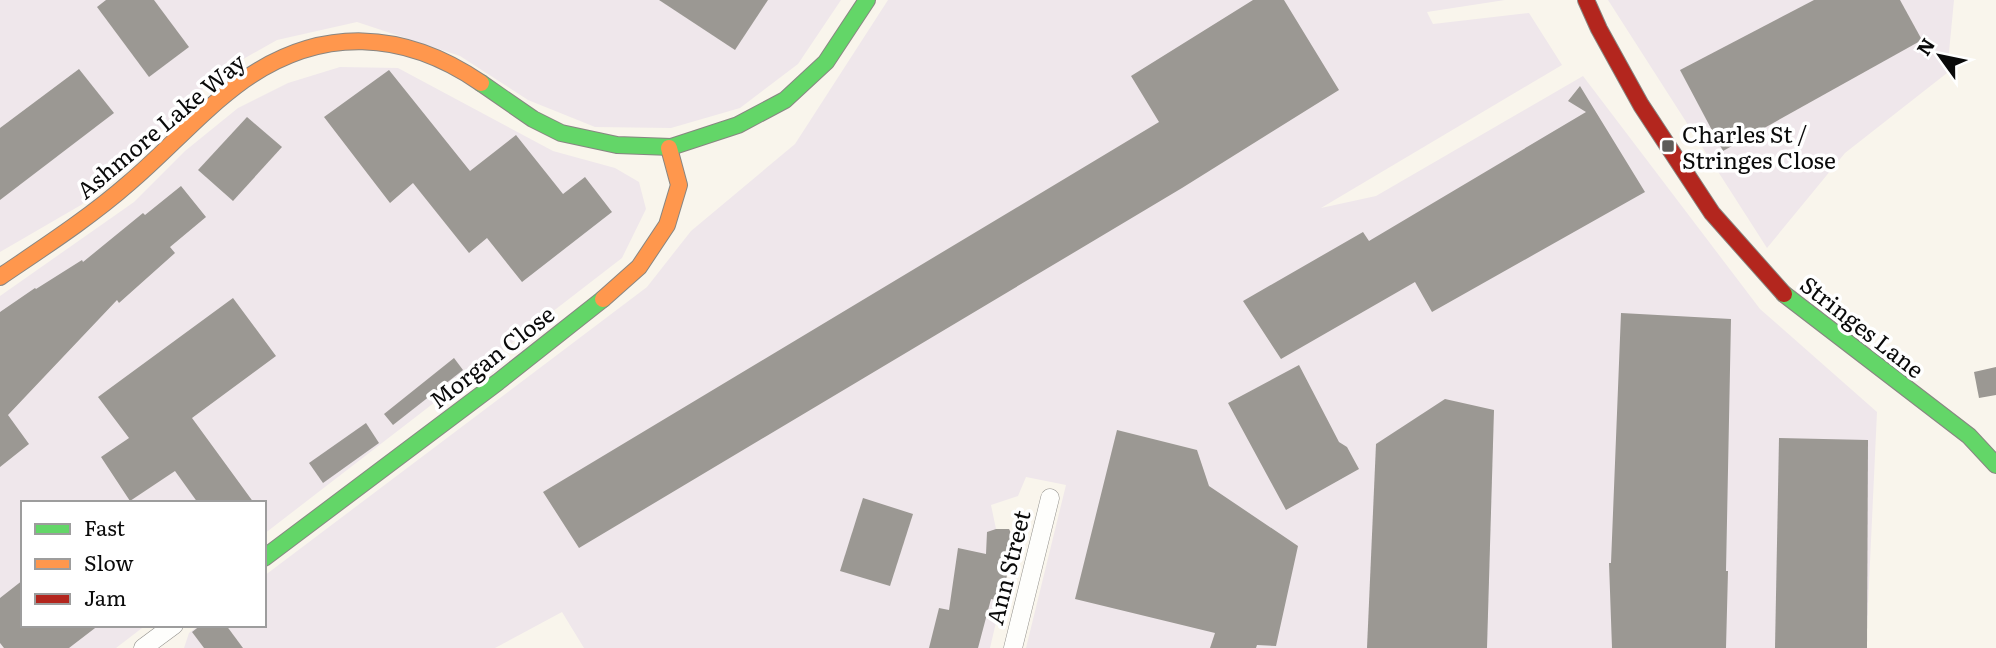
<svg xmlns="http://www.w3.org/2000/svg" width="1996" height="648" viewBox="0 0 1996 648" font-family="Literata,serif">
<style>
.industrial{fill:#efe7eb}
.building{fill:#9b9893}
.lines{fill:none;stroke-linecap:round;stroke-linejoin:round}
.street-casing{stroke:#92908c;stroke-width:19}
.fast-casing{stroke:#888682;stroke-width:18}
.slow-casing{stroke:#888682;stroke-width:18}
.jam-casing{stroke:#888682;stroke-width:18}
.street{stroke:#fefefc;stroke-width:18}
.fast{stroke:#63d668;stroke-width:16}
.slow{stroke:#ff974d;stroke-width:16}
.jam{stroke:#b3261e;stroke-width:16}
.poi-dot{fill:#5e5c59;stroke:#fff;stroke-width:2.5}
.labels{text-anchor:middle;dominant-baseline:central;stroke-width:7;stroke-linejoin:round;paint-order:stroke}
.street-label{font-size:23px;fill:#0a0a0a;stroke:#fff}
.poi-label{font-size:23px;fill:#0a0a0a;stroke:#fff;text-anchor:start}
</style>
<rect width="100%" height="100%" fill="#f9f5ec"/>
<!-- industrial -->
<g class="industrial">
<path d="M 0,0 L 841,0 L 798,64 L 740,108 L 671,128 L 595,127 L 528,100 L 460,56 L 357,22 L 277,40 L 222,71 L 81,205 L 0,252 Z"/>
<path d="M 888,0 L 1505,0 L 1427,12 L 1433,24 L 1529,13 L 1562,65 L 1321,208 L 1376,196 L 1583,76 L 1760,309 L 1877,412 L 1866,648 L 1026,648 L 1066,485 L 1026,477 L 1018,496 L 991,505 L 996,529 L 1009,529 L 1015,541 L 990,648 L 584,648 L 562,612 L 495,648 L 184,648 L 189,633 L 199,625 L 264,625 L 264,576 L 647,287 L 691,231 L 795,144 Z"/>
<path d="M 1608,0 L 1954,0 L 1947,73 L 1845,153 L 1767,248 Z"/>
<path d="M 340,67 L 398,68 L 553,151 L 615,168 L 639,182 L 646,209 L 622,258 L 264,534 L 264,503 L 23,503 L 23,625 L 146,625 L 116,648 L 0,648 L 0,296 L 134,202 L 185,151 L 238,108 L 288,83 Z"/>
</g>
<!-- building -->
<g class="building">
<path d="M 106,0 L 154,0 L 189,47 L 149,77 L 97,7 Z"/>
<path d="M 659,0 L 768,0 L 735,50 Z"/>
<path d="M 1253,0 L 1284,0 L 1339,90 L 1182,188 L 579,548 L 543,492 L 1159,122 L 1131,76 Z"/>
<path d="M 1814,0 L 1900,0 L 1922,40 L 1723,151 L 1680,70 Z"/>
<path d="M 79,69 L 114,113 L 0,200 L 0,128 Z"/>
<path d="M 389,70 L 470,171 L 516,135 L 563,194 L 585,177 L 612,212 L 522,282 L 487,238 L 469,253 L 413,183 L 390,203 L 324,117 Z"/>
<path d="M 1580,86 L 1645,192 L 1432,312 L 1415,282 L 1281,359 L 1243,301 L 1363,232 L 1369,241 L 1586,112 L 1568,101 Z"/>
<path d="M 247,117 L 282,147 L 233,201 L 198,170 Z"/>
<path d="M 181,186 L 206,217 L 170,247 L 175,253 L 119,303 L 117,300 L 8,415 L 29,444 L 0,467 L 0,312 L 35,288 L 36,289 L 82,260 L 83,262 L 143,213 L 145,215 Z"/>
<path d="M 233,298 L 276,356 L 192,418 L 254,503 L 198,503 L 175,471 L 130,501 L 101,457 L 129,438 L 98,397 Z"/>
<path d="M 1621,313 L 1731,319 L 1726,571 L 1728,571 L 1726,648 L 1612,648 L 1609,563 L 1611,563 Z"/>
<path d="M 454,358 L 463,370 L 393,425 L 384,414 Z"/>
<path d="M 1299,365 L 1339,442 L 1347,447 L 1359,469 L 1286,510 L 1228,403 Z"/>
<path d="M 1996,367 L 1996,395 L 1979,398 L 1974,372 Z"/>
<path d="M 1445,399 L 1494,410 L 1487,648 L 1367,648 L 1376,444 Z"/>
<path d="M 366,423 L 379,443 L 323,483 L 309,463 Z"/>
<path d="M 1117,430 L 1197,450 L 1209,486 L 1298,546 L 1276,646 L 1257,645 L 1256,648 L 1210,648 L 1215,633 L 1075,599 Z"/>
<path d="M 1779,438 L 1868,440 L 1867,648 L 1775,648 Z"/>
<path d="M 863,498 L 913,514 L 890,586 L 840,571 Z"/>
<path d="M 996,529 L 1009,529 L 1015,541 L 1001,601 L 991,599 L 978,648 L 929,648 L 939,608 L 949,610 L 958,548 L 986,554 L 987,532 Z"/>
<path d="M 23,580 L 23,625 L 99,625 L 69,648 L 4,648 L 0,643 L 0,598 Z"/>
<path d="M 201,625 L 226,625 L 243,648 L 204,648 L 192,632 Z"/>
</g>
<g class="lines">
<!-- street casing -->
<g class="street-casing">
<g id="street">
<path d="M 143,648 L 174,625"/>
<path d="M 1013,648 L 1050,498"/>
</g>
</g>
<!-- fast casing -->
<g class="fast-casing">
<g id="fast">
<path d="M 481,83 L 533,119 L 561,133 L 617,145 L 671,147 L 738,125 L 785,100 L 826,62 L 867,0"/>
<path d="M 1784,294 L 1969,436 L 1996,465"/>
<path d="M 264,558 L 498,382 L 603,299"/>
</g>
</g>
<!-- slow casing -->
<g class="slow-casing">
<g id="slow">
<path d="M 0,277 C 44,247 89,218 129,183 C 168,150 202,110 244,80 C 321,26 404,30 481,83"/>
<path d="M 603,299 L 639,267 L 667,225 L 679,185 L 669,148"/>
</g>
</g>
<!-- jam casing -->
<g class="jam-casing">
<path id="jam" d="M 1586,0 L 1599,29 L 1641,105 L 1712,213 L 1784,294"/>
</g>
<!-- street -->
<use href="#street" class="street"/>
<!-- fast -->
<use href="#fast" class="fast"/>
<!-- slow -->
<use href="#slow" class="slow"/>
<!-- jam -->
<use href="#jam" class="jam"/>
</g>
<!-- markers -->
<rect class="poi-dot" x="1661" y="139" width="14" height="14" rx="3.5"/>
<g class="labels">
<!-- street labels -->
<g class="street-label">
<text transform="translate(160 125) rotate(-40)">Ashmore Lake Way</text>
<text transform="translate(1863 326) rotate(38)">Stringes Lane</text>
<text transform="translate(491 356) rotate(-38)">Morgan Close</text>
<text transform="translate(1007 567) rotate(-76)">Ann Street</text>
</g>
<!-- poi labels -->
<g class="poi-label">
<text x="1682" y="133">Charles St /<tspan x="1682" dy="26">Stringes Close</tspan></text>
</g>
</g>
<!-- legend -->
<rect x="21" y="501" width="245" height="126" fill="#ffffff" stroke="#9d9d9d" stroke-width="2"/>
<rect x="35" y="524" width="35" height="10" fill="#63d668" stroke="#9d9d9d" stroke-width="2"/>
<text x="84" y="536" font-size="21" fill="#0a0a0a">Fast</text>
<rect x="35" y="559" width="35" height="10" fill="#ff974d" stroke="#9d9d9d" stroke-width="2"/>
<text x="84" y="571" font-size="21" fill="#0a0a0a">Slow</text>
<rect x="35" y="594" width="35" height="10" fill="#b3261e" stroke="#9d9d9d" stroke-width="2"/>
<text x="84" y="606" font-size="21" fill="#0a0a0a">Jam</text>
<!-- north arrow -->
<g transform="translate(1940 56) rotate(303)" stroke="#ffffff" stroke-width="5" paint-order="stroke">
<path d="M0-5L12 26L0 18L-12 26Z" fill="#0a0a0a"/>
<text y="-10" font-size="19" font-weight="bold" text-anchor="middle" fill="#0a0a0a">N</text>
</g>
</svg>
